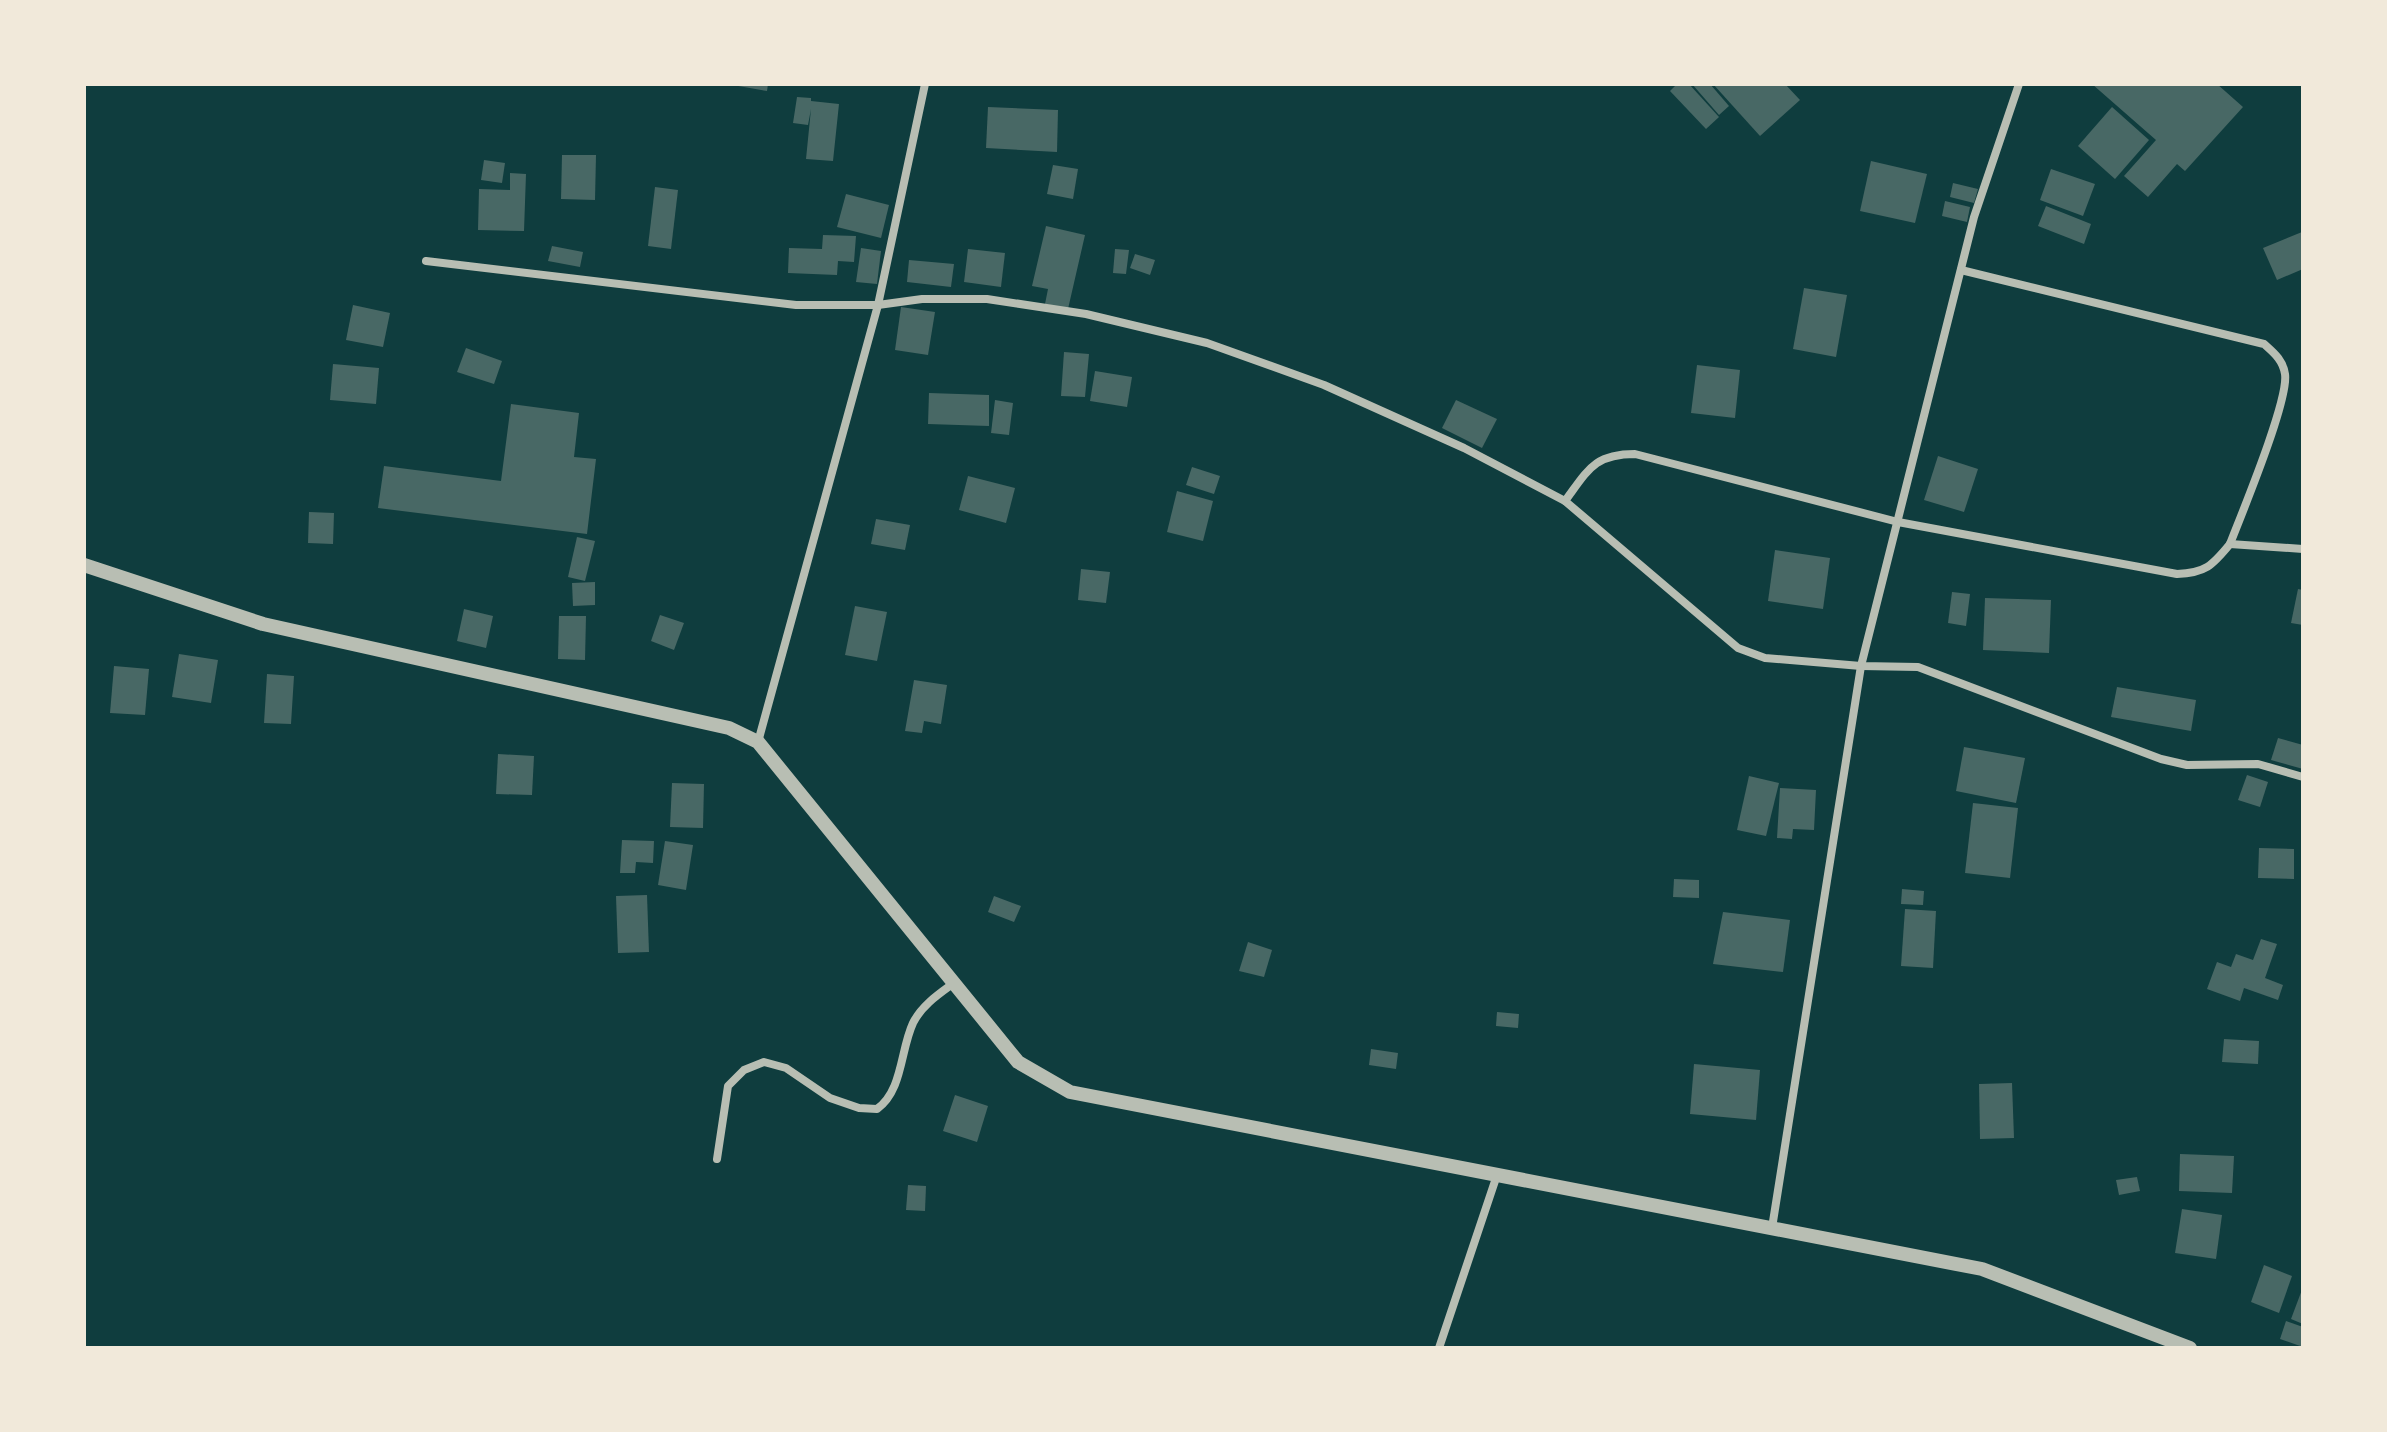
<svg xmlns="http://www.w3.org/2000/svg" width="2387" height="1432" viewBox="0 0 2387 1432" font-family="'Golos Text',sans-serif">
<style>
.building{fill:#486865}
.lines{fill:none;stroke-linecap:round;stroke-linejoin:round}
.minor{stroke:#b8beb3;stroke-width:8}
.tertiary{stroke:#b8beb3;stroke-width:14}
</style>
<rect width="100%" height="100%" fill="#0f3d3e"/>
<!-- building -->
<g class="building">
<path d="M 727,84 L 768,84 L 767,91 Z"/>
<path d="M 1677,84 L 1689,84 L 1719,117 L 1706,129 L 1670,91 Z"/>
<path d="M 1692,84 L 1710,84 L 1729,106 L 1719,115 Z"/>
<path d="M 1713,84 L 1785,84 L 1800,100 L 1760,136 Z"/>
<path d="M 2092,84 L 2217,84 L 2243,107 L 2185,171 L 2177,164 L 2148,197 L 2124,176 L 2156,140 Z"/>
<path d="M 797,97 L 811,98 L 811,101 L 839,104 L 833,161 L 806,159 L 811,109 L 808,125 L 793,123 Z"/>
<path d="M 988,107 L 1058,110 L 1057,152 L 986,148 Z"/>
<path d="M 2112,107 L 2149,140 L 2115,179 L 2078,146 Z"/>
<path d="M 562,155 L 596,155 L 595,200 L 561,199 Z"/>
<path d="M 484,160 L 505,163 L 502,183 L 481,180 Z"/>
<path d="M 1871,161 L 1927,174 L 1915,223 L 1860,211 Z"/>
<path d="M 1053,165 L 1078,169 L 1073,199 L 1047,194 Z"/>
<path d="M 2051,169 L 2095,184 L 2083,216 L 2040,200 Z"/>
<path d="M 510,173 L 526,174 L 524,231 L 478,230 L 479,189 L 510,190 Z"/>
<path d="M 1953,183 L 1978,189 L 1974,203 L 1950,197 Z"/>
<path d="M 655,187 L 678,190 L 671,249 L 648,246 Z"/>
<path d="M 846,194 L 889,205 L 881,238 L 837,227 Z"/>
<path d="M 1945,201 L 1970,207 L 1967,222 L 1942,216 Z"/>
<path d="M 2046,206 L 2091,224 L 2084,244 L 2038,226 Z"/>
<path d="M 1046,226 L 1085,235 L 1068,309 L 1045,304 L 1048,289 L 1032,286 Z"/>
<path d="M 2302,232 L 2303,269 L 2277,280 L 2263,248 Z"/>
<path d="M 823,235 L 856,236 L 854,262 L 838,261 L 837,275 L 788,273 L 789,248 L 822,249 Z"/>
<path d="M 552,246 L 583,252 L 580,267 L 548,261 Z"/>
<path d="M 861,248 L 881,251 L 877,284 L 856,282 Z"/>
<path d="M 968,249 L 1005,253 L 1001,287 L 964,282 Z"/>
<path d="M 1115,249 L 1129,250 L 1126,274 L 1113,273 Z"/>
<path d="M 1135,254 L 1155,260 L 1150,275 L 1130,268 Z"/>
<path d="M 909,260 L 954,264 L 951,287 L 907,282 Z"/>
<path d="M 1804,288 L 1847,295 L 1836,357 L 1793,349 Z"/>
<path d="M 353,305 L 390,313 L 383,347 L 346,340 Z"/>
<path d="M 901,307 L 935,312 L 928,355 L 895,350 Z"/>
<path d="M 466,348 L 502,361 L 494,384 L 457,372 Z"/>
<path d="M 1064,352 L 1089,354 L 1085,397 L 1061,396 Z"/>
<path d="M 333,364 L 379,368 L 376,404 L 330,400 Z"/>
<path d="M 1697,365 L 1740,370 L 1735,418 L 1691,413 Z"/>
<path d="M 1095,371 L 1132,377 L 1127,407 L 1090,401 Z"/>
<path d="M 929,393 L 989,395 L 989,426 L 928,424 Z"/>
<path d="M 995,400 L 1013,403 L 1009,435 L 991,433 Z"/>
<path d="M 1456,400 L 1497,419 L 1482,448 L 1442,428 Z"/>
<path d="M 511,404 L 579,413 L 574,457 L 596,459 L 587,534 L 378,508 L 384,466 L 501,481 Z"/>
<path d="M 1938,456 L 1978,469 L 1964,512 L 1924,500 Z"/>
<path d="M 1192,467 L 1220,476 L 1214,494 L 1186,485 Z"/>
<path d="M 968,476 L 1015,488 L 1006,523 L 959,510 Z"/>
<path d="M 1177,491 L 1213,501 L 1203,541 L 1167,532 Z"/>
<path d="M 309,512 L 334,513 L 333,544 L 308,543 Z"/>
<path d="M 876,519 L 910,525 L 905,550 L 871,544 Z"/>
<path d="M 577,537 L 595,541 L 585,581 L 568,577 Z"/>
<path d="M 1775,550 L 1830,558 L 1823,609 L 1768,601 Z"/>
<path d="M 1081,569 L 1110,572 L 1106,603 L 1078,600 Z"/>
<path d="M 595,582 L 595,605 L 573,606 L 572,583 Z"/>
<path d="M 2298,589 L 2303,590 L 2303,625 L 2291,623 Z"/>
<path d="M 1952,592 L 1970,594 L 1966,626 L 1948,623 Z"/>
<path d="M 1985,598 L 2051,600 L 2049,653 L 1983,650 Z"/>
<path d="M 855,606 L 887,612 L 877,661 L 845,655 Z"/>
<path d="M 464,609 L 493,616 L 486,648 L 457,641 Z"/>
<path d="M 660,615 L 684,623 L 674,650 L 651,641 Z"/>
<path d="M 559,616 L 586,616 L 585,660 L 558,659 Z"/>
<path d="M 179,654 L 218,660 L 211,703 L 172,697 Z"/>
<path d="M 114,666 L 149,669 L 145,715 L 110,713 Z"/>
<path d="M 267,674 L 294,676 L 291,724 L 264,723 Z"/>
<path d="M 914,680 L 947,685 L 941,724 L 924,721 L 922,733 L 905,731 Z"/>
<path d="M 2117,687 L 2196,700 L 2191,731 L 2111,717 Z"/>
<path d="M 2278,738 L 2303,745 L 2303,769 L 2271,760 Z"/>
<path d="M 1964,747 L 2025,758 L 2016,803 L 1956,791 Z"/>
<path d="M 498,754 L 534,756 L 532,795 L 496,794 Z"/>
<path d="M 2247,775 L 2268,782 L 2260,807 L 2238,800 Z"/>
<path d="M 1749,776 L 1779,783 L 1766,836 L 1737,830 Z"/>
<path d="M 672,783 L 704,784 L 703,828 L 670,827 Z"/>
<path d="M 1780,788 L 1816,790 L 1814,830 L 1793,829 L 1792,839 L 1777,838 Z"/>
<path d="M 1973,803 L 2018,808 L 2010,878 L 1965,873 Z"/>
<path d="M 622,840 L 654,841 L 653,863 L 636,862 L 635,873 L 620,873 Z"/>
<path d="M 665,841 L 693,845 L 686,890 L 658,885 Z"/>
<path d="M 2259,848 L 2294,849 L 2294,879 L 2258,878 Z"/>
<path d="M 1674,879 L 1699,880 L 1699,898 L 1673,897 Z"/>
<path d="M 1902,889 L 1924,891 L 1923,905 L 1901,904 Z"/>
<path d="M 647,895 L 649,952 L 618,953 L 616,896 Z"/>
<path d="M 994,896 L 1021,906 L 1014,922 L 988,912 Z"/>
<path d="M 1905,909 L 1936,911 L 1933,968 L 1901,966 Z"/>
<path d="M 1723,912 L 1790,920 L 1783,972 L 1713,964 Z"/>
<path d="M 2261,939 L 2277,944 L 2265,978 L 2283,985 L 2278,1000 L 2244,988 L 2240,1001 L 2207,989 L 2217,962 L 2231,967 L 2236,954 L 2253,960 Z"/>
<path d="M 1248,942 L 1272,950 L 1264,977 L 1239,971 Z"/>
<path d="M 1497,1012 L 1519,1014 L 1518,1028 L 1496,1026 Z"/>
<path d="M 2224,1039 L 2259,1041 L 2258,1064 L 2222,1062 Z"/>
<path d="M 1371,1049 L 1398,1053 L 1396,1069 L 1369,1065 Z"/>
<path d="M 1694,1064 L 1760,1070 L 1756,1120 L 1690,1114 Z"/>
<path d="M 2012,1083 L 2014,1138 L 1980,1139 L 1979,1084 Z"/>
<path d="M 955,1095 L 988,1106 L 977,1142 L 943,1131 Z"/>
<path d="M 2180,1154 L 2234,1156 L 2232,1193 L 2179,1191 Z"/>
<path d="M 2137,1177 L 2140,1191 L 2119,1195 L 2116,1180 Z"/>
<path d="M 908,1185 L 926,1186 L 925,1211 L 906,1210 Z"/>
<path d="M 2182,1209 L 2222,1215 L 2216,1259 L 2175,1253 Z"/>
<path d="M 2264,1265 L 2292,1276 L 2279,1313 L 2251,1302 Z"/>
<path d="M 2303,1287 L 2303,1324 L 2291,1319 Z"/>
<path d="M 2286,1321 L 2303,1327 L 2303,1347 L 2280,1339 Z"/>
</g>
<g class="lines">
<!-- minor -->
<g class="minor">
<path d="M 426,261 L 796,305 L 878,305 L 922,299 L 987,299 L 1086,314 L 1207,343 L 1324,385 L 1464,448 L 1565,501 L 1738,648 L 1765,658 L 1861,666 L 1918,667 L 2161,759 L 2187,765 L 2258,764 L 2303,777"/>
<path d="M 1565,501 C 1588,470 1594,454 1635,454 L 1898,522 L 2177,574 C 2205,573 2212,566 2230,544 C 2242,513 2289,400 2285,374 C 2283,360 2274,353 2264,344 L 1961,270"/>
<path d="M 2230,544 L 2303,549"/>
<path d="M 758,742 L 878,305 L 925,84"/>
<path d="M 717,1159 L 728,1086 L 744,1070 L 764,1062 L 786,1068 L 830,1098 L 859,1108 L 877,1109 C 903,1090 900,1051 913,1023 C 922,1005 939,994 954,983"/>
<path d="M 1772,1228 L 1861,666 L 1974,217 L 2019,84"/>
<path d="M 1439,1348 L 1497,1175"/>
</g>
<!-- tertiary -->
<path class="tertiary" d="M 84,565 L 263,624 L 729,728 L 758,742 L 1018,1062 L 1070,1092 L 1982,1269 L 2190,1348"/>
</g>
<!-- border -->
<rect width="2387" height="1432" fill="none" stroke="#f1e9da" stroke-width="172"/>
</svg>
